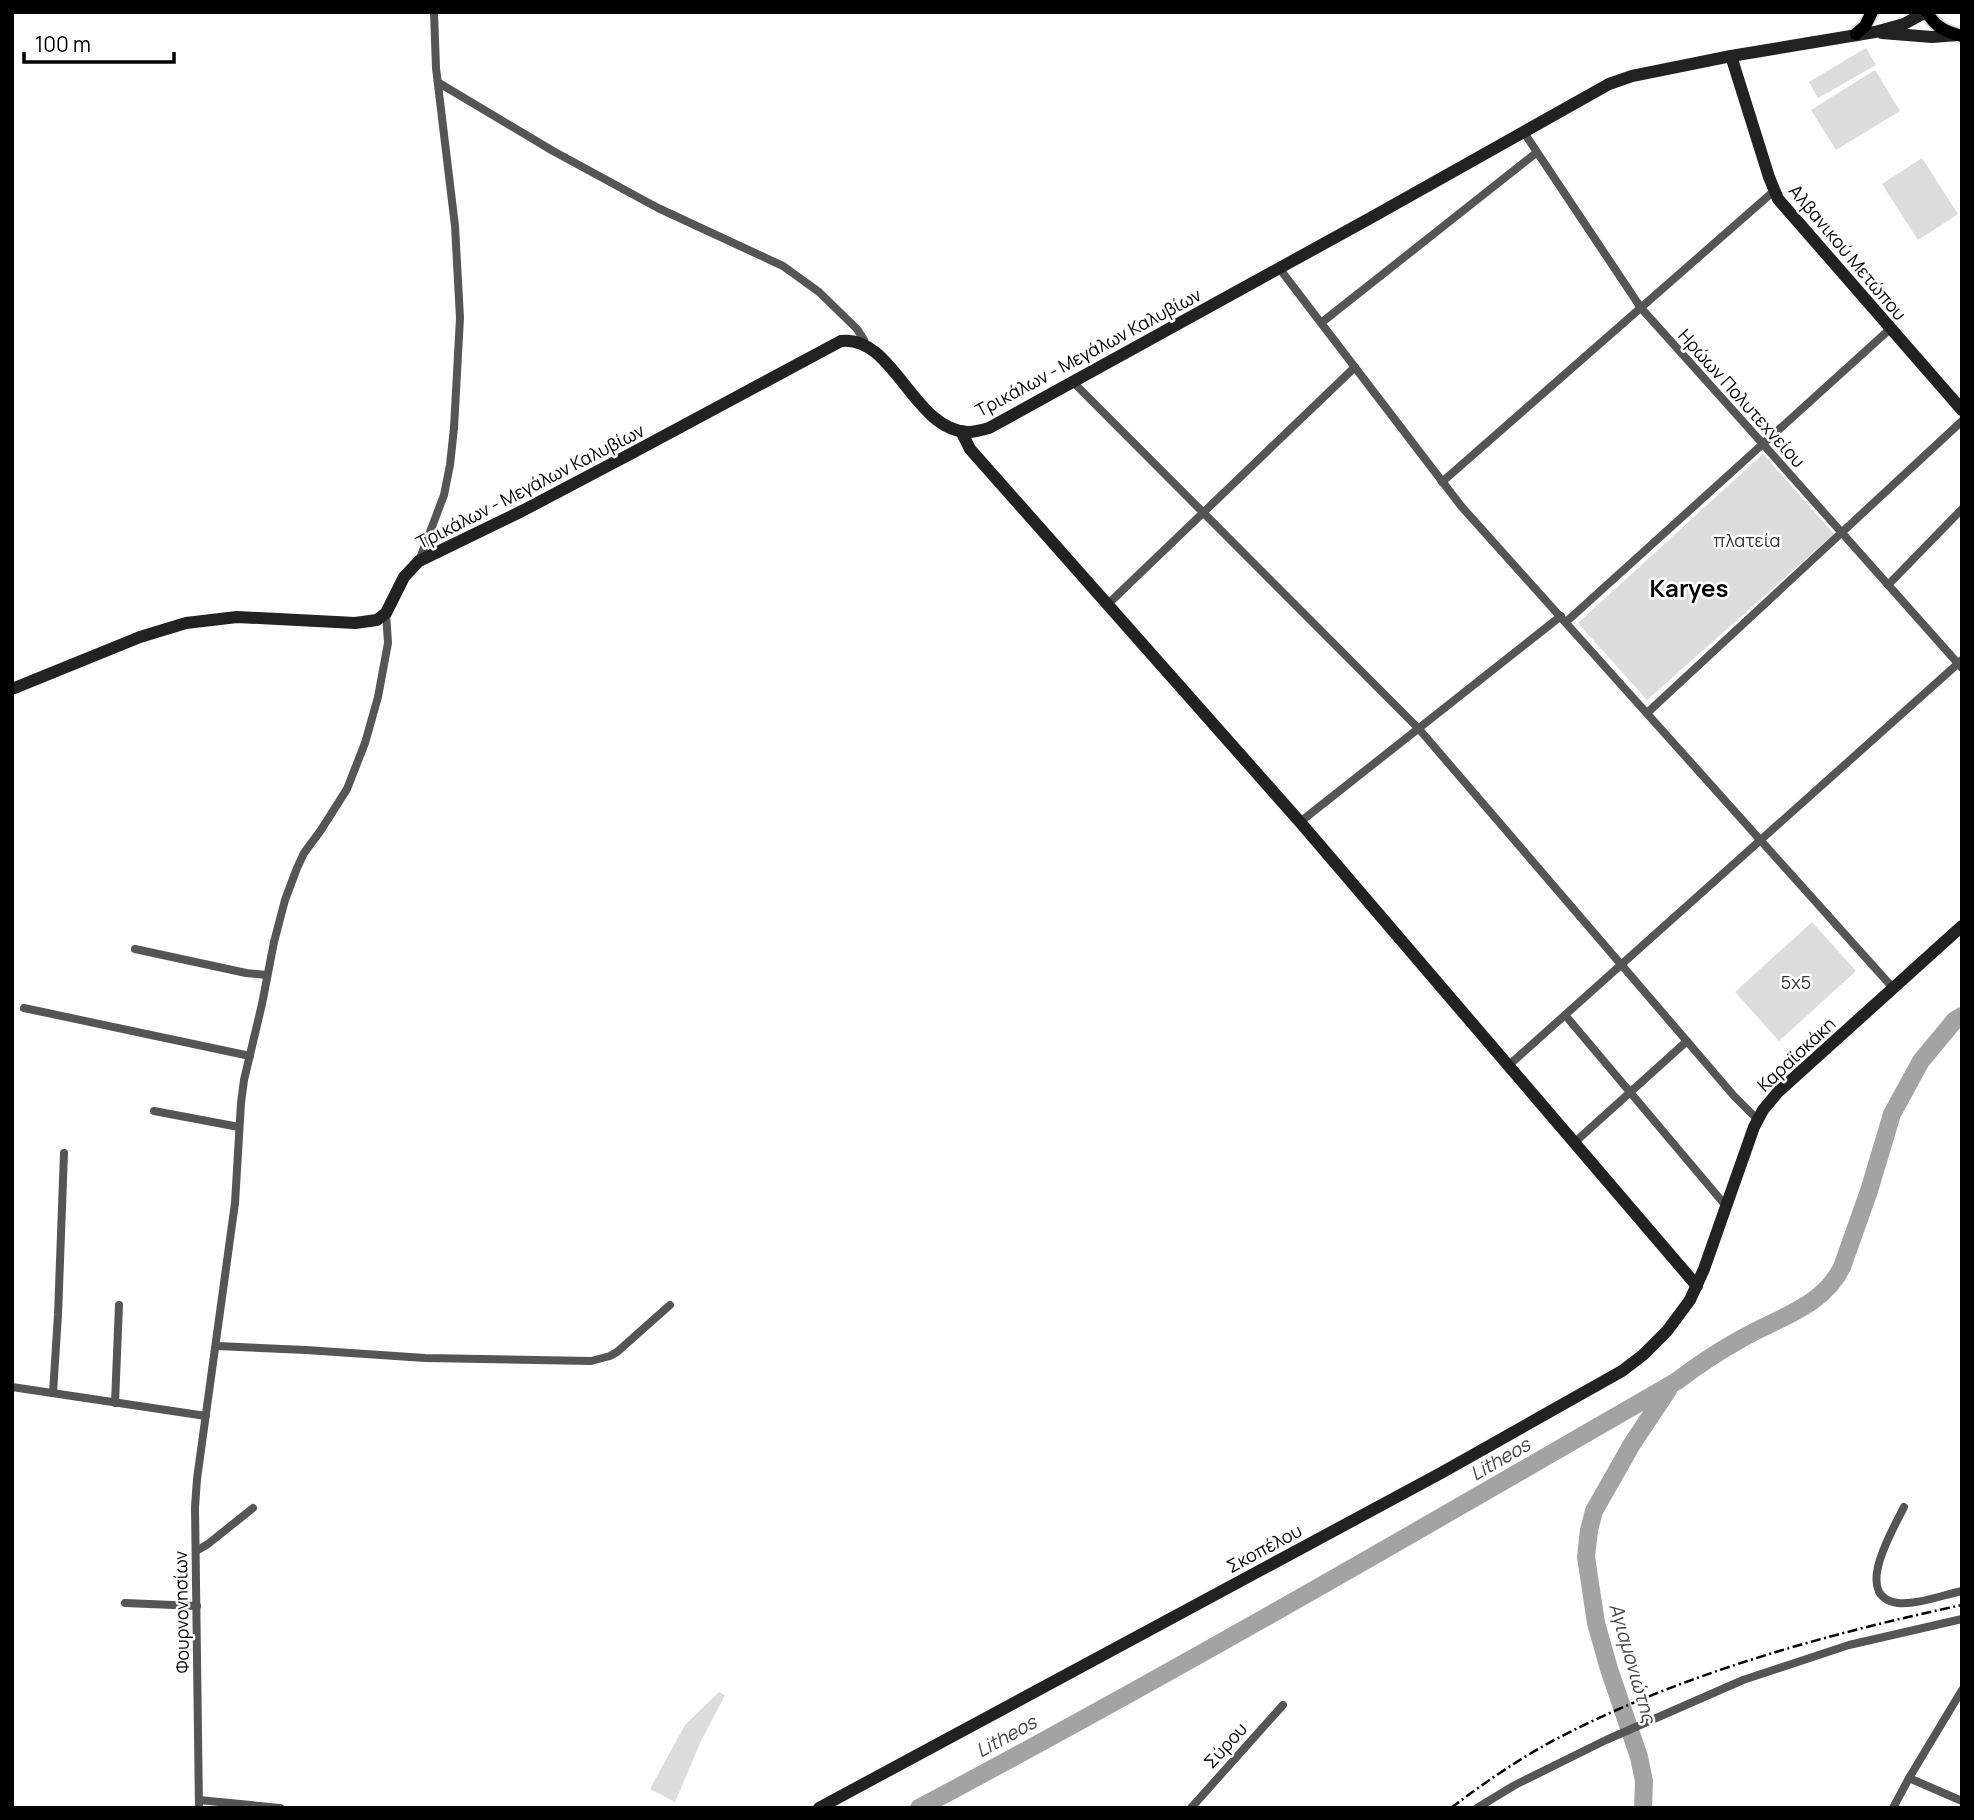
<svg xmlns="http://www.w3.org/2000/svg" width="1974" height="1820" viewBox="0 0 1974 1820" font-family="Manrope,sans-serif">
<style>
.green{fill:#dcdcdc}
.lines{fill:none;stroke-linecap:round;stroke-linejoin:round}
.river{stroke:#a3a3a3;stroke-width:18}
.primary-casing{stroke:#dbdbdb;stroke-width:16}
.street{stroke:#555;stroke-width:8}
.secondary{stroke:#222;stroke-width:12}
.primary{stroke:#000;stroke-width:12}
.rail{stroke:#000;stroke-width:2.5;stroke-dasharray:10 3.5 2 3.5;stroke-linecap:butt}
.labels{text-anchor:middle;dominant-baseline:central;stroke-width:5;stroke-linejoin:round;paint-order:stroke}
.street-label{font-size:18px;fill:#000;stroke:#fff}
.park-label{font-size:18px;fill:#333;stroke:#fff}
.water-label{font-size:19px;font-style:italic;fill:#444;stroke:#fff}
.district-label{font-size:24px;font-weight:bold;fill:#000;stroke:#fff}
</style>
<rect width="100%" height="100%" fill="#fff"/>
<!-- green -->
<g class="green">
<path d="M 1866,48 L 1876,65 L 1818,98 L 1809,82 Z"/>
<path d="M 1875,70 L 1900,111 L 1836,150 L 1811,110 Z"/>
<path d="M 1922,158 L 1958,214 L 1918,240 L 1882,184 Z"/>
<path d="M 1763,454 L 1834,534 L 1647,700 L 1578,623 Z"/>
<path d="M 1812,922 L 1856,971 L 1779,1041 L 1735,992 Z"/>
<path d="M 719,1692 L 725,1695 L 701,1741 L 675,1802 L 650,1789 L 685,1725 Z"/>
</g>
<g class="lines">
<!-- river -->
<g class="river">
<path d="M 919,1808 C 1175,1672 1426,1526 1677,1381 C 1698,1365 1719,1351 1741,1339 C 1777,1318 1823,1307 1842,1267 L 1869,1191 L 1892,1114 L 1921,1061 L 1955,1020 L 1962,1016"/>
<path d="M 1643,1808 L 1644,1781 L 1639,1757 L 1609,1669 L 1596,1623 L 1586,1557 L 1589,1530 L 1594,1511 L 1632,1444 L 1668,1390"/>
</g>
<!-- primary casing -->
<g class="primary-casing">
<g id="primary">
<path d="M 1927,12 C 1935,27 1946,32 1962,36"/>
<path d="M 1856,34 L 1865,26 L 1872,12"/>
</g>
</g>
<!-- street -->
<g class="street">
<path d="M 439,83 L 553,151 L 658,208 L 783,266 L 819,292 L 857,329 L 864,340 L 865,344"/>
<path d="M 1523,131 L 1641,308 L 1763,444 L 1962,668"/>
<path d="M 1279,268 L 1461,506 L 1893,988"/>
<path d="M 1321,323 L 1536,153"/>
<path d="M 1073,382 L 1419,729 L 1734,1096 L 1757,1119"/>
<path d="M 1442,482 L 1774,191"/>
<path d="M 419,561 L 444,495 L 450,465 L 454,428 L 460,318 L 455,226 L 436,68 L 434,12"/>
<path d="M 1888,585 L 1962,509"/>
<path d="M 1108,604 L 1355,367"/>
<path d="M 1566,622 L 1890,329"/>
<path d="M 1647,713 L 1962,421"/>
<path d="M 1300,822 L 1561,616"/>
<path d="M 135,949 L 246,973 L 267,975"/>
<path d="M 24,1008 L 250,1056"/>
<path d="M 1565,1015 L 1726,1206"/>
<path d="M 1509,1065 L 1962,660"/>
<path d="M 154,1111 L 239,1127"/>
<path d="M 1575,1142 L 1687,1041"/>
<path d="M 217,1346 L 306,1350 L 425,1358 L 591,1361 L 610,1356 L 617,1352 L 670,1305"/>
<path d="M 12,1387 L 206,1416"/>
<path d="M 53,1393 L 58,1315 L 64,1153"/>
<path d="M 115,1403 L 119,1305"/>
<path d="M 1904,1507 C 1894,1528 1851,1597 1898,1603 C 1916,1605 1943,1595 1962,1591"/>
<path d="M 196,1551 L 208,1544 L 253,1508"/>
<path d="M 125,1603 L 197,1606"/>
<path d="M 1909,1778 L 1962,1801"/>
<path d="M 199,1800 L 280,1808"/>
<path d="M 199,1808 L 195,1507 L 197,1479 L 235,1203 L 241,1103 L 244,1080 L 262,1004 L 274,942 L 285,900 L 297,868 L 304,853 L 321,830 L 347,789 L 365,743 L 378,697 L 388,643 L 386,613"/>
<path d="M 1191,1808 L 1283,1705"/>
<path d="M 1477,1808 L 1515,1785 L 1606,1740 L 1743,1680 L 1849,1645 L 1962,1619"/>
<path d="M 1893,1808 L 1909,1778 L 1962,1690"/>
</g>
<!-- secondary -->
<g class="secondary">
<path d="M 1882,33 L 1932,37 L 1958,35"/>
<path d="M 1731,56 L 1769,177 L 1778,199 L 1962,410"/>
<path d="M 961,431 L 970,449 L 1300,822 L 1697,1286"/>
<path d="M 12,689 L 140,637 L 186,623 L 237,617 L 355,623 L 377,620 L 386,613 L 404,577 L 419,561 L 522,511 L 634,452 L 841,341 C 893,334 914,431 968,432 C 975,432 982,430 989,428 L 1374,216 L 1609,84 L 1632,76 L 1731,56 L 1875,32 L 1904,24 L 1926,12"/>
<path d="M 819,1808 L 1441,1473 L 1622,1371 L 1643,1355 L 1667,1331 L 1690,1300 L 1704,1269 L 1754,1127 L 1763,1110 L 1778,1092 L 1962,926"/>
</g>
<!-- primary -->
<use href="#primary" class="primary"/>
<!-- rail -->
<path class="rail" d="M 1451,1808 C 1489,1779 1529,1752 1572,1731 C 1692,1671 1831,1633 1962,1605"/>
</g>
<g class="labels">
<!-- street labels -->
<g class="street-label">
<text transform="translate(1848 252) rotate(50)">Αλβανικού Μετώπου</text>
<text transform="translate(1088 352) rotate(-28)">Τρικάλων - Μεγάλων Καλυβίων</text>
<text transform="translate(1742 398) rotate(48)">Ηρώων Πολυτεχνείου</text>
<text transform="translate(530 486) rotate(-27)">Τρικάλων - Μεγάλων Καλυβίων</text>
<text transform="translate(1796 1054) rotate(-43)">Καραϊσκάκη</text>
<text transform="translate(1264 1548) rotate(-28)">Σκοπέλου</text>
<text transform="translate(181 1612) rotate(-91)">Φουρνονησίων</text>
<text transform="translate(1225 1745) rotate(-48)">Σύρου</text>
</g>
<!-- park labels -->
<g class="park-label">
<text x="1747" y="540">πλατεία</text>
<text x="1796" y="982">5x5</text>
</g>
<!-- water labels -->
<g class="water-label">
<text transform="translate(1500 1459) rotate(-30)">Litheos</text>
<text transform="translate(1633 1663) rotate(74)">Αγιαμονιώτης</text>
<text transform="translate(1006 1736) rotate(-29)">Litheos</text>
</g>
<!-- district labels -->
<g class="district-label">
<text x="1689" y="587">Karyes</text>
</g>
</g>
<!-- border -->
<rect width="1974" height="1820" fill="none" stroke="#000000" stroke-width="28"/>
<!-- scale -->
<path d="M24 52v10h150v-10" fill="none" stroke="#000000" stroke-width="3.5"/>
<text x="35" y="52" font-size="21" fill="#000000" stroke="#ffffff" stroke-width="5" paint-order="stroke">100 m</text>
</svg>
